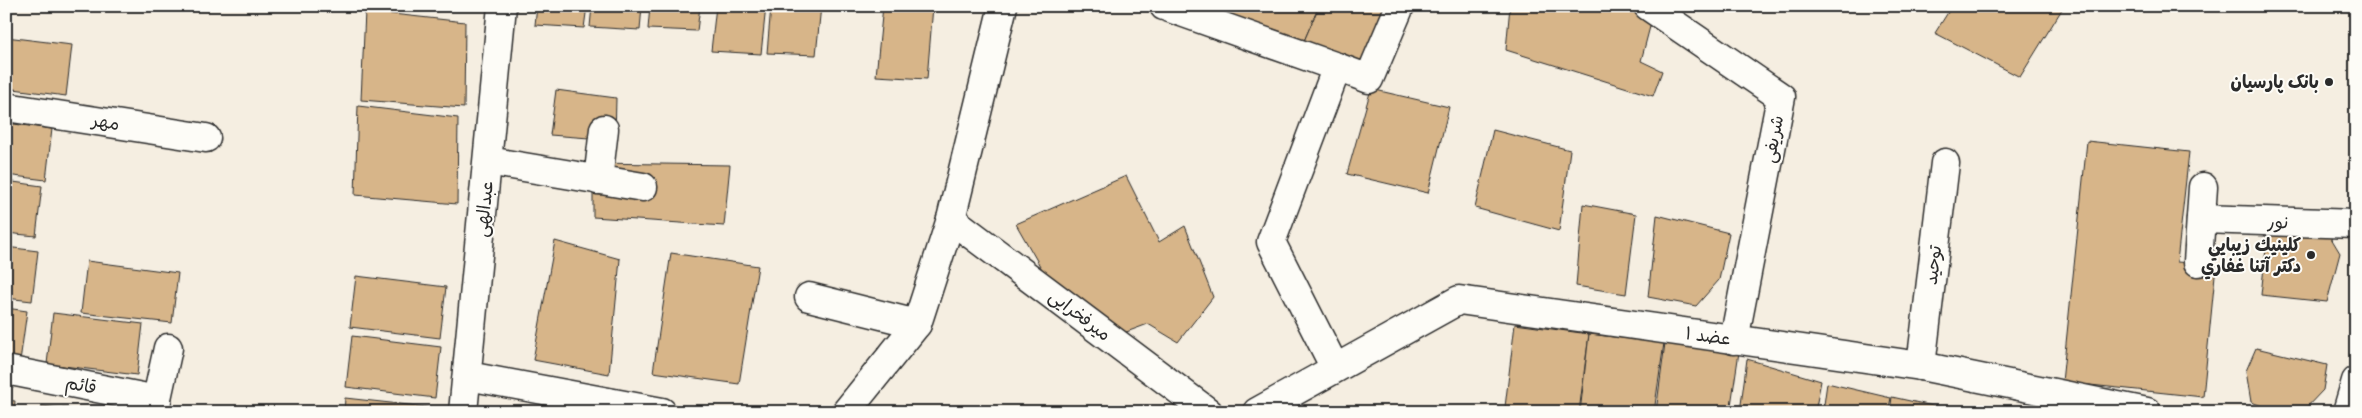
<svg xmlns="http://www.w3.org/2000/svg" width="2362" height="418" viewBox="0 0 2362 418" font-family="Sriracha,'Playpen Sans Arabic',sans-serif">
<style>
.building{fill:#d7b589;stroke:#2b2b2b}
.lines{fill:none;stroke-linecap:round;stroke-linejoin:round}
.minor-casing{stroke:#2b2b2b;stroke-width:31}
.tertiary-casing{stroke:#2b2b2b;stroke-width:31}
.minor{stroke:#fdfcf7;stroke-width:28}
.tertiary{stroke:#fdfcf7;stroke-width:28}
.poi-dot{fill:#2b2b2b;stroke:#fdfcf7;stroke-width:2}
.labels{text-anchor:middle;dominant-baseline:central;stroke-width:4;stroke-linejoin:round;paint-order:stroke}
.poi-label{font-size:18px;font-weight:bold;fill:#2b2b2b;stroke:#fdfcf7;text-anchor:end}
.street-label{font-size:18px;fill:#2b2b2b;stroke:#fdfcf7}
</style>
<rect width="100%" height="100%" fill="#f5eee1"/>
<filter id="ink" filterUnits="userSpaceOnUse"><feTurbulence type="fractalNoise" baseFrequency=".02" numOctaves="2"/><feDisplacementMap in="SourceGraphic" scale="10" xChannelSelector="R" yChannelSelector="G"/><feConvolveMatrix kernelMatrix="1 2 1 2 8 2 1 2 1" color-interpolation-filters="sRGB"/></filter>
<g filter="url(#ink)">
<!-- building -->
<g class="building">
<path d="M 537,6 L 587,6 L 584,28 L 535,25 Z"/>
<path d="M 592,6 L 642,6 L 640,30 L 590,27 Z"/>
<path d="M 650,6 L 700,6 L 697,31 L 648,29 Z"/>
<path d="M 716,6 L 766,6 L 761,54 L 711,51 Z"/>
<path d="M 771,6 L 821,6 L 816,55 L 767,53 Z"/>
<path d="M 883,6 L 933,6 L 927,79 L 876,76 Z"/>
<path d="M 1213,6 L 1319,6 L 1298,55 L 1207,18 Z"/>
<path d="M 1319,6 L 1407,6 L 1372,88 L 1298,55 Z"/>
<path d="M 1510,6 L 1635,6 L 1652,19 L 1641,61 L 1662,71 L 1653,96 L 1506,50 Z"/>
<path d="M 1952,6 L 2064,6 L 2020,77 L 1935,33 Z"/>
<path d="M 365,11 L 465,22 L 464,108 L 361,100 Z"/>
<path d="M 6,37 L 72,45 L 66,96 L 6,88 Z"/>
<path d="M 1371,89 L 1449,107 L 1428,193 L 1347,174 Z"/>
<path d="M 556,90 L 616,98 L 615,140 L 550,135 Z"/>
<path d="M 358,106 L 458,118 L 457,204 L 355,195 Z"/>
<path d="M 6,123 L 52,129 L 46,180 L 6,175 Z"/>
<path d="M 1493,130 L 1570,150 L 1559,231 L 1475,208 Z"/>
<path d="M 2087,141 L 2189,152 L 2177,262 L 2216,265 L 2203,397 L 2062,382 Z"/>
<path d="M 593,163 L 730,165 L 724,226 L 593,217 Z"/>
<path d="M 1126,176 L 1159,242 L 1185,226 L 1213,297 L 1178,342 L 1148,324 L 1121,334 L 1048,280 L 1016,224 Z"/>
<path d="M 6,181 L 42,186 L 36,236 L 6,233 Z"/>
<path d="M 1583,204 L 1636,214 L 1626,294 L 1576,286 Z"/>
<path d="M 1657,215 L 1729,233 L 1719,280 L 1696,306 L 1648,297 Z"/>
<path d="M 2268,230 L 2328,233 L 2340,253 L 2327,302 L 2261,295 Z"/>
<path d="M 555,241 L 620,259 L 609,374 L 533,360 Z"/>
<path d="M 6,247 L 38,251 L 32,301 L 6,298 Z"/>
<path d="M 671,253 L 758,266 L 739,384 L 653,372 Z"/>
<path d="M 87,261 L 178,273 L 172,323 L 81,313 Z"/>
<path d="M 356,276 L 446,287 L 440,338 L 350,327 Z"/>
<path d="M 6,308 L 27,311 L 20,361 L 6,359 Z"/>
<path d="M 53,313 L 143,324 L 137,375 L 47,364 Z"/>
<path d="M 1515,324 L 1589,334 L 1579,412 L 1543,412 L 1505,407 Z"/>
<path d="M 1589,334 L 1664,343 L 1654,412 L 1580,412 Z"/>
<path d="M 352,336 L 441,347 L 435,398 L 346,387 Z"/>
<path d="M 1665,343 L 1739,352 L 1730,412 L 1656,412 Z"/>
<path d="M 2256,348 L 2327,365 L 2323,390 L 2305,409 L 2279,412 L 2251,402 L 2246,371 Z"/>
<path d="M 1747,359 L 1821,381 L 1815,412 L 1740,412 Z"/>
<path d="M 1827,383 L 1891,398 L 1888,412 L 1823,412 Z"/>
<path d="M 1892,397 L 1951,410 L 1890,412 Z"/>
<path d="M 345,398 L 436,408 L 436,412 L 344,412 Z"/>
<path d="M 6,400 L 15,401 L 14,412 L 6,412 Z"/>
<path d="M 42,406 L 94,412 L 41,412 Z"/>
</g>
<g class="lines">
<!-- minor casing -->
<g class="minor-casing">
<g id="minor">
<path d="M 1164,6 L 1337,67 L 1271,242 L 1335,368"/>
<path d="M 1648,6 L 1781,97 L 1734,340"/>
<path d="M 1337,67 L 1369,79 L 1400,6"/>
<path d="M 6,107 L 206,138"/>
<path d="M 488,161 L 643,187"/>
<path d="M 598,180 L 604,129"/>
<path d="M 951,219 L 1208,412"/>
<path d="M 2201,219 L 2356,224"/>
<path d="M 2198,262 L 2203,187"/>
<path d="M 809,297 L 917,324"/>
<path d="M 1921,366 L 1945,163"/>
<path d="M 6,370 L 157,400"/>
<path d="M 468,376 L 662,412"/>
<path d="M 154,412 L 168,348"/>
<path d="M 463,412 L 502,6"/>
<path d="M 846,412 L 917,324 L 951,219 L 1003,6"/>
<path d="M 1257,412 L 1459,300 L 1921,366 L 2147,412"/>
</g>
</g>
<!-- tertiary casing -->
<g class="tertiary-casing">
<path id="tertiary" d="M 2347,412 L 2356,381"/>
</g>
<!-- minor -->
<use href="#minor" class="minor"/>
<!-- tertiary -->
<use href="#tertiary" class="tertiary"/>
</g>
</g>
<!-- markers -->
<g class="poi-dot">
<circle cx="2329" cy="82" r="5"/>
<circle cx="2311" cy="255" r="5"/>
</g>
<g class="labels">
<!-- poi labels -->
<g class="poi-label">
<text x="2319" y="82">بانک پارسیان</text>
<text x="2301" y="245">كلينيك زيبايي<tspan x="2301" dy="21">دكتر آتنا غفاري</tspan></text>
</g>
<!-- street labels -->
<g class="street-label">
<text transform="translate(106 122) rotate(9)">مهر</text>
<text transform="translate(1773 139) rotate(-79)">شریفی</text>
<text transform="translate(484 209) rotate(-84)">عبدالهی</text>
<text transform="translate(2278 222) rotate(2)">نور</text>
<text transform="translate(1933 265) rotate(-83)">توحید</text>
<text transform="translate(1080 315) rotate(37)">میرفخرایی</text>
<text transform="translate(1708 336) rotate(8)">عضد ۱</text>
<text transform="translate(81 385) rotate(11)">قائم</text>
</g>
</g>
<!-- margin -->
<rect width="2362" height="418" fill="none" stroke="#fdfcf7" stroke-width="25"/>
<rect x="12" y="12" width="2337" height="393" fill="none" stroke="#2b2b2b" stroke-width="2" filter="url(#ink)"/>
</svg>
